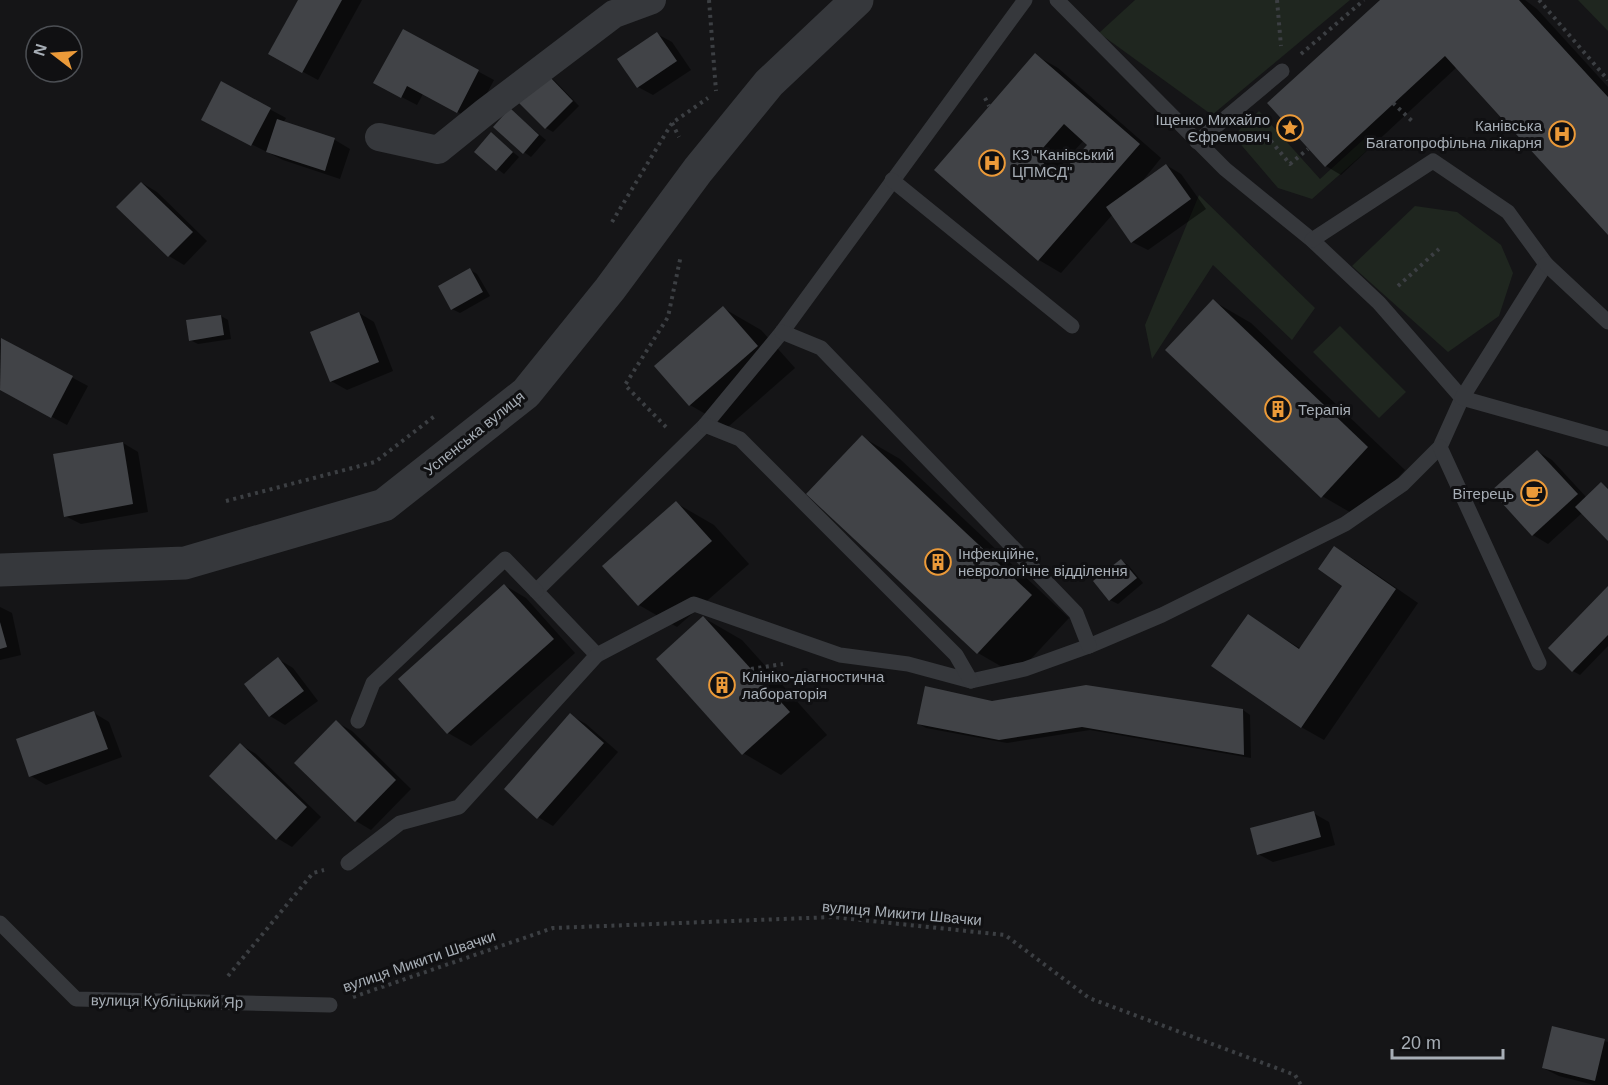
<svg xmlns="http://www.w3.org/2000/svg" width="1608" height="1085" viewBox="0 0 1608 1085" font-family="Helvetica,sans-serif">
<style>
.green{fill:#1f261f}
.shadow{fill:#0007;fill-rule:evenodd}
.building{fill:#414347;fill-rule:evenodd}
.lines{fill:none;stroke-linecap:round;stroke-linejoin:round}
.path{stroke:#3c3f43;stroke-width:4;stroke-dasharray:3 4.5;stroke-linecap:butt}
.service{stroke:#36383c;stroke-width:15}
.minor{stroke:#36383c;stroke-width:28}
.tertiary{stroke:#36383c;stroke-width:33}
.labels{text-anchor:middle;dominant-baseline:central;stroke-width:6;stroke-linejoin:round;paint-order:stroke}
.poi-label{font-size:15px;fill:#a7aeb6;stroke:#101012;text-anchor:start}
.street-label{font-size:15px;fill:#a7aeb6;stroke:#101012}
</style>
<rect width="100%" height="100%" fill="#151517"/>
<!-- green -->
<g class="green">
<path d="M 1135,0 L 1350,0 L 1212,115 L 1099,33 Z"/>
<path d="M 1578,0 L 1608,0 L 1608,31 Z"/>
<path d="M 1259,111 L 1320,179 L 1365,138 L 1372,146 L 1312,199 L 1278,188 L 1237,140 L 1239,130 Z"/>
<path d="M 1199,195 L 1315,308 L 1292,340 L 1213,265 L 1152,359 L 1145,325 Z"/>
<path d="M 1415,206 L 1457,212 L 1501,245 L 1513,273 L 1499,316 L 1448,352 L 1352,266 Z"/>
<path d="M 1340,326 L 1406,392 L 1379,418 L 1313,352 Z"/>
</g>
<!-- shadow -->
<g class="shadow">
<path d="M 299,0 L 362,0 L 318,80 L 270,54 Z"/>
<path d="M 1382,0 L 1525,0 L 1537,9 L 1608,87 L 1608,233 L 1457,67 L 1341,175 L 1326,166 Z"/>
<path d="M 403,31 L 494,80 L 473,120 L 423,94 L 417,105 L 390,91 Z"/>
<path d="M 657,34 L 672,42 L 691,70 L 653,95 L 638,87 Z"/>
<path d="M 1035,55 L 1058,68 L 1161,158 L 1140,184 L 1166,165 L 1181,174 L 1206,209 L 1148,250 L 1132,242 L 1113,214 L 1061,273 L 1039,260 L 936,170 ZM 1084,140 L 1089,145 L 1062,174 L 1057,170 Z"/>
<path d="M 548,76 L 555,81 L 579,106 L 553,132 L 546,128 Z"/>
<path d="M 221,83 L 286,118 L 283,123 L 335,140 L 350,149 L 340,179 L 283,160 L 219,128 Z"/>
<path d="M 510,110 L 546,140 L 531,157 L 524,152 Z"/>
<path d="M 491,134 L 519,157 L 504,174 L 476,152 Z"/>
<path d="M 142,183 L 157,192 L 207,241 L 184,265 L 169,256 Z"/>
<path d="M 470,270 L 477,274 L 490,296 L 460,313 L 452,309 Z"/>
<path d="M 1213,301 L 1251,323 L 1405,470 L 1360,518 L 1322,496 Z"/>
<path d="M 723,308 L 761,330 L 795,368 L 728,427 L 690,405 Z"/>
<path d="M 359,313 L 374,322 L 393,371 L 347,390 L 331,381 Z"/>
<path d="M 221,316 L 228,320 L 231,339 L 198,344 L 190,340 Z"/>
<path d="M 2,340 L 88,386 L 67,425 L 0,389 L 0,344 Z"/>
<path d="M 862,437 L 900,459 L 1069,618 L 1016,675 L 978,653 Z"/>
<path d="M 123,443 L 138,452 L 148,512 L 81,524 L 65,516 Z"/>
<path d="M 1537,451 L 1552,460 L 1587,498 L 1602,484 L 1608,488 L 1608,539 L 1582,513 L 1548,544 L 1533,535 L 1493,491 Z"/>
<path d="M 676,503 L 714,525 L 749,564 L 677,627 L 639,605 L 605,566 Z"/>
<path d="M 1334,548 L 1357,561 L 1418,603 L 1324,740 L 1301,727 L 1248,616 L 1301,649 L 1344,586 Z"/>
<path d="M 1121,560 L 1128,565 L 1143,583 L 1118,604 L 1110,600 Z"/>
<path d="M 504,585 L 526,598 L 575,653 L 471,746 L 448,733 L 400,679 Z"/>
<path d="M 1608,589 L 1608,646 L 1580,675 L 1573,671 Z"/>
<path d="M 0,607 L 12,613 L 21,655 L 0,660 Z"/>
<path d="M 704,618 L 742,640 L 827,735 L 781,775 L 743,753 Z"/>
<path d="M 278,659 L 293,668 L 318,701 L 285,725 L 270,716 Z"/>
<path d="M 992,702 L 1243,710 L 1250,715 L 1251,758 L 1090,730 L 1007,743 L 926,728 L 919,724 Z"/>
<path d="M 94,713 L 109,722 L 122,757 L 46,785 L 31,776 Z"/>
<path d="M 570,715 L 586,724 L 618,752 L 553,826 L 538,817 Z"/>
<path d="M 336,722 L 352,731 L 411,789 L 371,830 L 356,821 L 296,763 Z"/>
<path d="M 241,745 L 256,754 L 321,817 L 292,847 L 277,838 Z"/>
<path d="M 1313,813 L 1329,822 L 1335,845 L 1273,862 L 1258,854 Z"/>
<path d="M 1553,1028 L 1608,1042 L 1608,1085 L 1594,1085 L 1559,1076 L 1543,1068 Z"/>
</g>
<!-- building -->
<g class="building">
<path d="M 298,0 L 342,0 L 302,73 L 268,54 Z"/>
<path d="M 1380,0 L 1519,0 L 1608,97 L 1608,235 L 1445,56 L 1325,167 L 1267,103 Z"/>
<path d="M 403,29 L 479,70 L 457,113 L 407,86 L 401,98 L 373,83 Z"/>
<path d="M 657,32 L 677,61 L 637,88 L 617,59 Z"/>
<path d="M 1035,53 L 1140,144 L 1038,261 L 934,170 ZM 1064,124 L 1087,145 L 1058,177 L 1036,156 Z"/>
<path d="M 548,75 L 573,101 L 545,129 L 519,103 Z"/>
<path d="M 221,81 L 271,108 L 251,146 L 201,120 Z"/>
<path d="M 510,108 L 539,135 L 523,154 L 493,127 Z"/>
<path d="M 277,119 L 335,138 L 325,171 L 266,152 Z"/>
<path d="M 491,132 L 513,152 L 496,171 L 474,152 Z"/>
<path d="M 1166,164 L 1191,199 L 1131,243 L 1106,207 Z"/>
<path d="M 141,182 L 193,232 L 168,257 L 116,207 Z"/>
<path d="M 470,268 L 483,292 L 451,310 L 438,286 Z"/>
<path d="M 1213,299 L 1368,447 L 1321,498 L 1165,350 Z"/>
<path d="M 723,306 L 758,346 L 689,406 L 654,366 Z"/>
<path d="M 359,312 L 379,362 L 330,382 L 310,332 Z"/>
<path d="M 221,315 L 224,335 L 189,341 L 186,320 Z"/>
<path d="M 1,338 L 73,376 L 51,418 L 0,390 Z"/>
<path d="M 862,435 L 1032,595 L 977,654 L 806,494 Z"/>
<path d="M 123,442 L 133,504 L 64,517 L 53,454 Z"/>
<path d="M 1537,450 L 1578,494 L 1532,536 L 1491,491 Z"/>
<path d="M 1601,482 L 1608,489 L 1608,541 L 1575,507 Z"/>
<path d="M 676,501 L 712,541 L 638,606 L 602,566 Z"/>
<path d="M 1334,546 L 1396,589 L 1301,728 L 1211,666 L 1248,614 L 1299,649 L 1342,586 L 1318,569 Z"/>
<path d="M 1121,559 L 1137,578 L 1109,601 L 1093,581 Z"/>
<path d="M 504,584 L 554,639 L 447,734 L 398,679 Z"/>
<path d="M 1608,586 L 1608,635 L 1572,672 L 1548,648 Z"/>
<path d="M 703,616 L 790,712 L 742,755 L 656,659 Z"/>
<path d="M 0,622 L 7,647 L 0,649 Z"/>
<path d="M 278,657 L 304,691 L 269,717 L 244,684 Z"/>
<path d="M 1086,685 L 1243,709 L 1244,755 L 1082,727 L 999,740 L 917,724 L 925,686 L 992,701 Z"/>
<path d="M 94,711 L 108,749 L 29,777 L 16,739 Z"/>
<path d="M 570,713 L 604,743 L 537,819 L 504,789 Z"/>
<path d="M 336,720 L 396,780 L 355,822 L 294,763 Z"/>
<path d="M 240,743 L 307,807 L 276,840 L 209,776 Z"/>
<path d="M 1314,811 L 1321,837 L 1257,855 L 1250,828 Z"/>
<path d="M 1552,1026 L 1605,1039 L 1595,1081 L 1542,1068 Z"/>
</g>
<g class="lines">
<!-- path -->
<g class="path">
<path d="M 709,0 L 716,91"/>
<path d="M 1277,0 L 1281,46"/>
<path d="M 1539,0 L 1608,80"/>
<path d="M 1301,54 L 1364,0"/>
<path d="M 985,98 L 989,106"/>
<path d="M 1393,103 L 1412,121"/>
<path d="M 672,123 L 679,137"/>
<path d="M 1266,135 L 1290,164 L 1308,149"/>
<path d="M 612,222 L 672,123 L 708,98"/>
<path d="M 1398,286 L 1439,249"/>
<path d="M 666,427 L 625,385 L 668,317 L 681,255"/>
<path d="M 226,501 L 375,462 L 436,415"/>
<path d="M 751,669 L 783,664"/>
<path d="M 228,976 L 313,873 L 324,870"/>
<path d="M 353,997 L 553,928 L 833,917 L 1005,935 L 1089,998 L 1295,1075 L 1301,1085"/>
</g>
<!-- service -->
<g class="service">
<path d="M 1025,0 L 782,332 L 705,425 L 536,591 L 597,655 L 694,604 L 840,655 L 908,664 L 971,681 L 1025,669 L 1089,646 L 1162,615 L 1345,524 L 1403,484 L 1440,447 L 1462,398 L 1379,303 L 1312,240 L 1225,169 L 1057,0"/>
<path d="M 1197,142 L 1282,71"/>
<path d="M 892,180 L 1072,326"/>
<path d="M 1312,240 L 1433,161 L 1508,212 L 1546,264 L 1462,398 L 1608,439"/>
<path d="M 1546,264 L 1608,322"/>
<path d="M 782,332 L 821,348 L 1076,613 L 1089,646"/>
<path d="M 705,425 L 740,439 L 956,655 L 971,681"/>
<path d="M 1440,447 L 1539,663"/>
<path d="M 358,721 L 373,683 L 505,559 L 536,591"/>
<path d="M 348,863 L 400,823 L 459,807 L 597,655"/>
<path d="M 0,923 L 76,999 L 330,1005"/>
</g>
<!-- minor -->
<path class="minor" d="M 379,137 L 438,150 L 485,112 L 614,14 L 652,0"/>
<!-- tertiary -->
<path class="tertiary" d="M 0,570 L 185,563 L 384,505 L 526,393 L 610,289 L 698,170 L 769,83 L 857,0"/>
</g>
<!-- icons -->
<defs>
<g id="sight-ring" transform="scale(1.35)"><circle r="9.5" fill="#101012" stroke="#eb9a39" stroke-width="1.5"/><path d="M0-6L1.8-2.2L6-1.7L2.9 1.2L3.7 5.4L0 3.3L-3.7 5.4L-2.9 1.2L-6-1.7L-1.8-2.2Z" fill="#eb9a39"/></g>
<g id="hospital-ring" transform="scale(1.35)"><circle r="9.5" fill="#101012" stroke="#eb9a39" stroke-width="1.5"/><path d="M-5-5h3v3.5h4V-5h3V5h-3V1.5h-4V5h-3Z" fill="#eb9a39"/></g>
<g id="building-ring" transform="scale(1.35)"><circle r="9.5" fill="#101012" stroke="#eb9a39" stroke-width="1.5"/><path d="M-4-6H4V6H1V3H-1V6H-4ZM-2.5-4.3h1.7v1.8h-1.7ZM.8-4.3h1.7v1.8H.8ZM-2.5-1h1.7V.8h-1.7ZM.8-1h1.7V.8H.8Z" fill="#eb9a39"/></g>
<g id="cafe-ring" transform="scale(1.35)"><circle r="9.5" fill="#101012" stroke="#eb9a39" stroke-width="1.5"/><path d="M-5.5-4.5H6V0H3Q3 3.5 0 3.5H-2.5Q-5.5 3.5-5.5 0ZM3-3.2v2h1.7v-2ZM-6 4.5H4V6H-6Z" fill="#eb9a39"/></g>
</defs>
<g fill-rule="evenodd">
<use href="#sight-ring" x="1290" y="128"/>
<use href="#hospital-ring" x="1562" y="134"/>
<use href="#hospital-ring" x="992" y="163"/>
<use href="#building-ring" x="1278" y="409"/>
<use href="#cafe-ring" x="1534" y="493"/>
<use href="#building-ring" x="938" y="562"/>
<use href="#building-ring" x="722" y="685"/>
</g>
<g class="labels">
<!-- poi labels -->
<g class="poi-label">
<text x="1270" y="119" text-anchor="end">Іщенко Михайло<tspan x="1270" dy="17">Єфремович</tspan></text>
<text x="1542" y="125" text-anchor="end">Канівська<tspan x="1542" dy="17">Багатопрофільна лікарня</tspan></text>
<text x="1012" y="154">КЗ "Канівський<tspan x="1012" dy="17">ЦПМСД"</tspan></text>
<text x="1298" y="409">Терапія</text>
<text x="1514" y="493" text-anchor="end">Вітерець</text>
<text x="958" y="553">Інфекційне,<tspan x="958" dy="17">неврологічне відділення</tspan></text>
<text x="742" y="676">Клініко-діагностична<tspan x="742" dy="17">лабораторія</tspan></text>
</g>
<!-- street labels -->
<g class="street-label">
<text transform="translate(474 433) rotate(-39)">Успенська вулиця</text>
<text transform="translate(902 913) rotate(5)">вулиця Микити Швачки</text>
<text transform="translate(419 961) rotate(-19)">вулиця Микити Швачки</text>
<text transform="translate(167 1001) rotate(1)">вулиця Кубліцький Яр</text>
</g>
</g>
<!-- north arrow -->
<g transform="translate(54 54) rotate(287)"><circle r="28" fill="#101012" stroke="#4c4f54" stroke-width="1.5"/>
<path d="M0-4.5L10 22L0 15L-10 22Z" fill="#eb9a39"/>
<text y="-9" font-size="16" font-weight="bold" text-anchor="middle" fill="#a7aeb6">N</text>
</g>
<!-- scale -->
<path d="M1392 1049v9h111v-9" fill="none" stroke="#a7aeb6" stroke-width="3"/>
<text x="1401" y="1049" font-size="18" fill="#a7aeb6" stroke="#101012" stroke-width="4.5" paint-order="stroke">20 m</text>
</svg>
